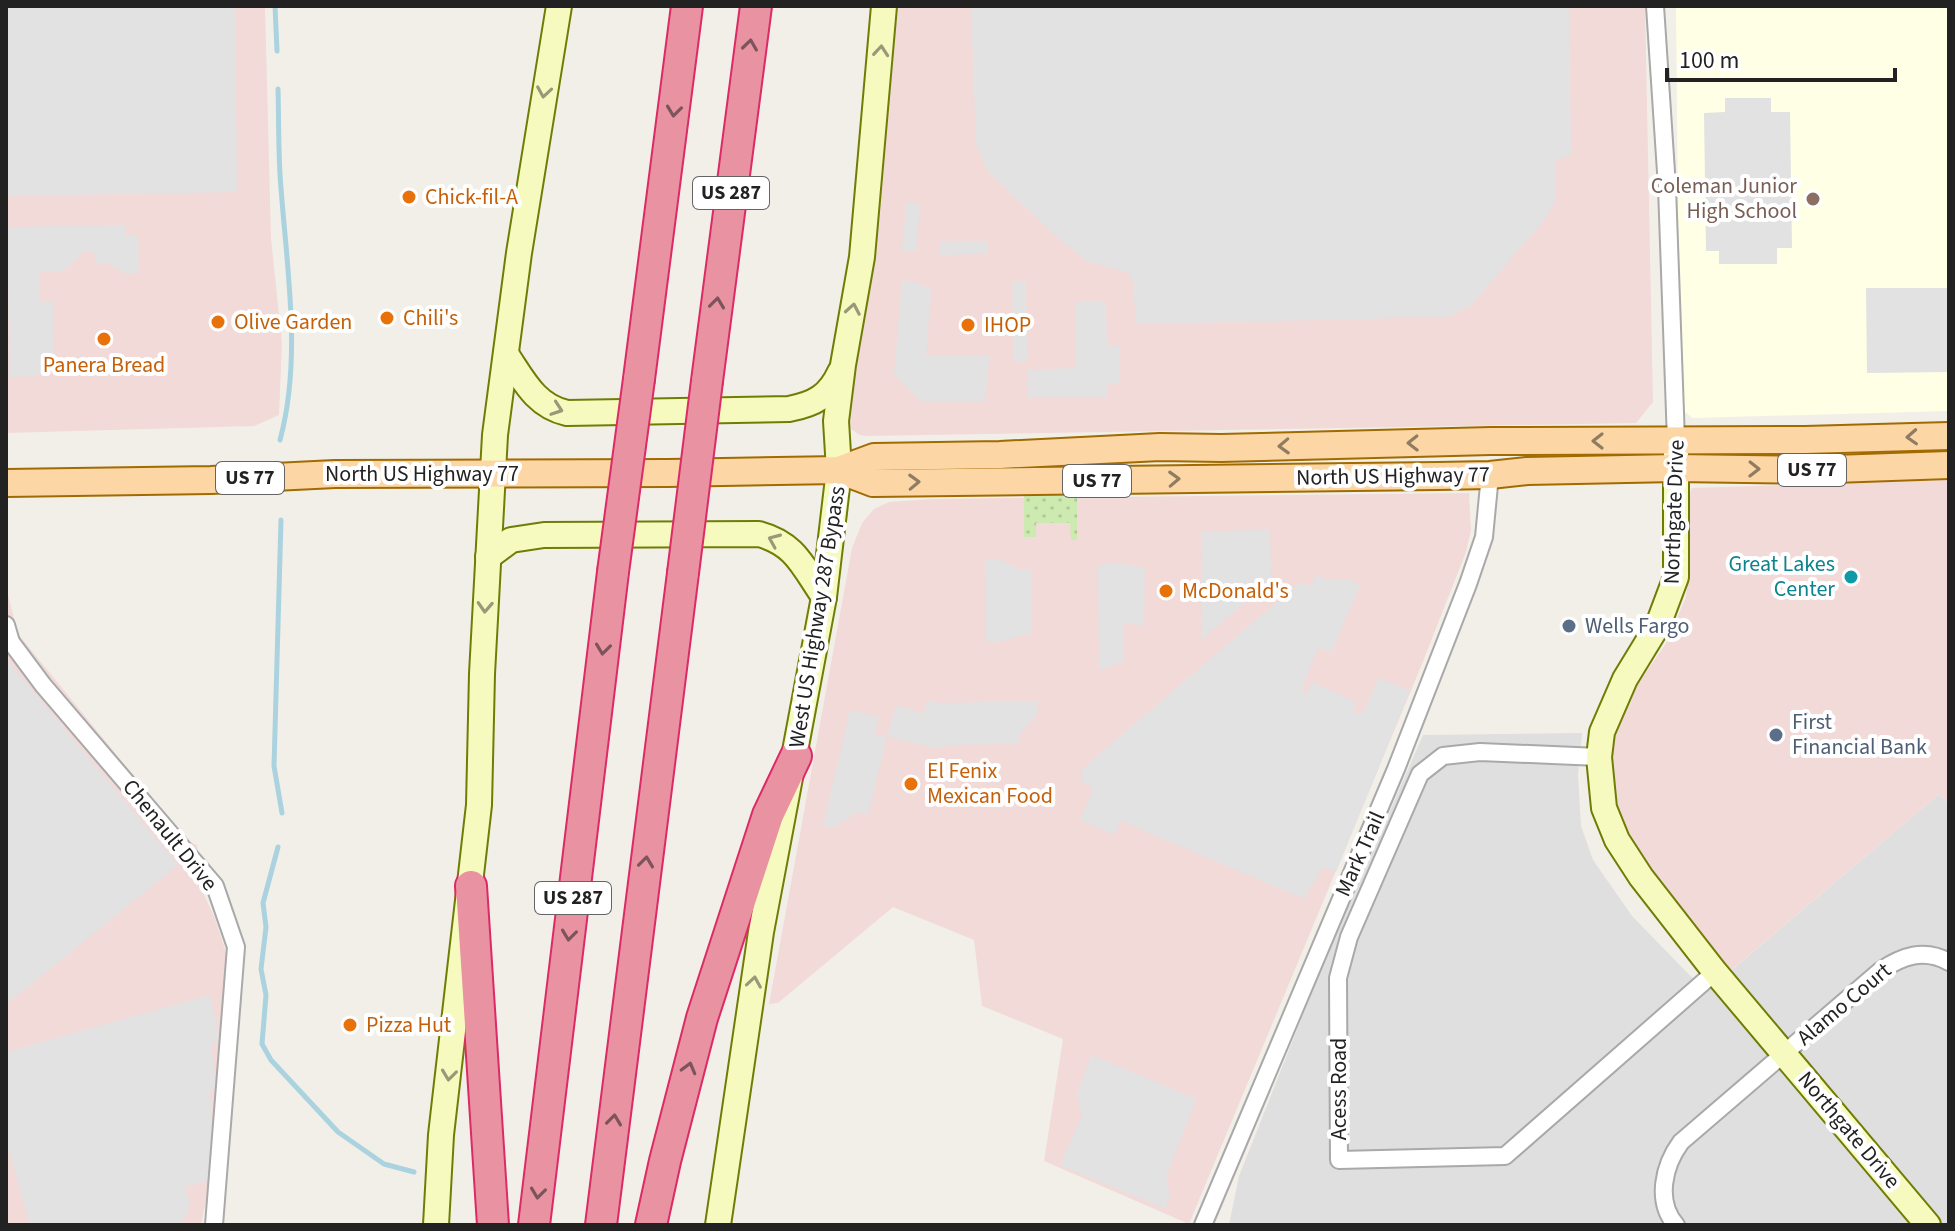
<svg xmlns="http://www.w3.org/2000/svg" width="1955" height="1231" viewBox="0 0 1955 1231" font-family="'Source Sans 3',sans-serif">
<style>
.residential{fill:#e0dfdf}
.commercial{fill:#f2dad9}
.education{fill:#ffffe5}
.grass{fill:url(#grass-dots)}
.parking{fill:#e2e2e2}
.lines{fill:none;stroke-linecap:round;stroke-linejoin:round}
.stream{stroke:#aad3df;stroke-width:5}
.street-casing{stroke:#a9a9a9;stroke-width:20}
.secondary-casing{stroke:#707d05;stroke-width:28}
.primary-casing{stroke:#a06b00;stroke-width:30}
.highway-casing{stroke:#dc2a67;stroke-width:34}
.street{stroke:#fff;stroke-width:16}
.secondary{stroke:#f7fabf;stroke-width:24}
.primary{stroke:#fcd6a4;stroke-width:26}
.highway{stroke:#e892a2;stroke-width:30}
.highway-bridge-casing{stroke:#dc2a67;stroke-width:34;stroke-linecap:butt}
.highway-bridge{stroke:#e892a2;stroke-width:30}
.oneway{stroke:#7b545c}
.oneway2{stroke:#979978}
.oneway3{stroke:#8f7c63}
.food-dot{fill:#e8710a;stroke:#fff;stroke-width:3}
.education-dot{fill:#8d6e63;stroke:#fff;stroke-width:3}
.culture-dot{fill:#0f9aa8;stroke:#fff;stroke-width:3}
.service-dot{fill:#5c6f8a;stroke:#fff;stroke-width:3}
.labels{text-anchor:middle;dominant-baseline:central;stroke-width:8;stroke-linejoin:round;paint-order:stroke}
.shield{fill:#fff;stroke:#646464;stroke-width:2}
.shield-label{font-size:20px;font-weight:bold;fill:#222}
.education-label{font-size:22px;fill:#785e54;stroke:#fff;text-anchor:end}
.food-label{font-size:22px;fill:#c56008;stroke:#fff;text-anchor:start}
.street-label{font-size:22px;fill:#222;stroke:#fff}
.culture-label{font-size:22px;fill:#0d838f;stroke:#fff;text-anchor:end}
.service-label{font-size:22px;fill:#4e5e75;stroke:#fff;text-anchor:start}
</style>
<defs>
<pattern id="grass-dots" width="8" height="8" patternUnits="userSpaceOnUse" patternTransform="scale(2)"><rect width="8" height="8" fill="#cdebb0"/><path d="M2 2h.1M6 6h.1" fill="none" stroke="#b0c997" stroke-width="1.8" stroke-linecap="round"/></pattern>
</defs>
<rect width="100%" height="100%" fill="#f2efe9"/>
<!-- residential -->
<path class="residential" d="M 1582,733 L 1578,775 L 1581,826 L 1593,860 L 1632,916 L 1706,992 L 1939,794 L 1949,804 L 1949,1225 L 1229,1225 L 1239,1176 L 1319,974 L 1423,735 Z"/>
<!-- commercial -->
<g class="commercial">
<path d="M 6,6 L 265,6 L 271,238 L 282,344 L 279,415 L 254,426 L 6,433 Z"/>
<path d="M 887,6 L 1645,6 L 1653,402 L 1636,423 L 864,436 L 858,434 L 850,428 L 847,420 Z"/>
<path d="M 1949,480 L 1949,804 L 1939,794 L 1729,972 L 1630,848 L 1618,815 L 1613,784 L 1612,749 L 1616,720 L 1633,691 L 1667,642 L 1686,597 L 1690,562 L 1688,498 L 1692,488 Z"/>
<path d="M 1469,493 L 1471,530 L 1466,552 L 1422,664 L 1189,1224 L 1044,1161 L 1063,1039 L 982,1006 L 974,940 L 893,907 L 778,1003 L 769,1004 L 852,548 L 862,523 L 874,509 L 889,502 L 931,499 Z"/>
<path d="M 6,555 L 7,591 L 18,634 L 187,841 L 197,845 L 202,890 L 215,919 L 226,952 L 226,982 L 208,1190 L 201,1225 L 6,1225 Z"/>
</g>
<!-- education -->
<path class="education" d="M 1676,6 L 1949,6 L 1949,411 L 1693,418 L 1680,409 Z"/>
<!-- grass -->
<path class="grass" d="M 1033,487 L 1064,487 L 1077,496 L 1077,540 L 1071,540 L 1070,523 L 1036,523 L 1036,537 L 1024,537 L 1024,495 Z"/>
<!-- parking -->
<g class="parking">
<path d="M 12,6 L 235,6 L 237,192 L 6,196 L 6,8 Z"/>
<path d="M 971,6 L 1569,6 L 1571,154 L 1555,162 L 1555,201 L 1546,218 L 1471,305 L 1448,317 L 1136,324 L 1133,281 L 1127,272 L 1088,262 L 1057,237 L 988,172 L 976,144 Z"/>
<path d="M 1725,98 L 1771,98 L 1771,112 L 1790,112 L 1792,248 L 1777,248 L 1777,264 L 1719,264 L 1719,251 L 1706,251 L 1704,113 L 1725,112 Z"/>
<path d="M 906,202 L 920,203 L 916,252 L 902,251 Z"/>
<path d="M 126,225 L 126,236 L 138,236 L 139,273 L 127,274 L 108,264 L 95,264 L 94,251 L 84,252 L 63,271 L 40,271 L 40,302 L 53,302 L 54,372 L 41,372 L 40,376 L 10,377 L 7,227 Z"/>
<path d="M 939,241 L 988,241 L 988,254 L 939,255 Z"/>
<path d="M 902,280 L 914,282 L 931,289 L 926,356 L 990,356 L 985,401 L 920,401 L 894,374 Z"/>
<path d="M 1012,281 L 1026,281 L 1027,362 L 1014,362 Z"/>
<path d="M 1866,288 L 1949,288 L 1949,372 L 1867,373 Z"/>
<path d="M 1075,302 L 1106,302 L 1107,345 L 1119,346 L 1120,384 L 1107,384 L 1107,397 L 1028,398 L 1028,370 L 1076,368 Z"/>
<path d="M 1270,529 L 1271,580 L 1202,639 L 1201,532 Z"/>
<path d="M 999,559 L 1018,569 L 1031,569 L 1031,633 L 999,642 L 986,642 L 985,560 Z"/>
<path d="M 1110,562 L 1145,568 L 1144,626 L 1123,623 L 1123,662 L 1099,670 L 1098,567 Z"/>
<path d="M 1316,575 L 1325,579 L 1348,579 L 1360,585 L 1331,653 L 1318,648 L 1302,688 L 1304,693 L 1307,693 L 1312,682 L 1357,703 L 1352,713 L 1358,714 L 1364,711 L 1379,678 L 1410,691 L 1336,872 L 1323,867 L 1304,899 L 1121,821 L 1115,835 L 1080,820 L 1093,788 L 1082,782 L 1082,769 L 1300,582 L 1311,586 Z"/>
<path d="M 6,655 L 11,665 L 178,865 L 9,1002 L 6,998 Z"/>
<path d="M 927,701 L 942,703 L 1038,701 L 1038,713 L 1019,735 L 1019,744 L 946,745 L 938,749 L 887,736 L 896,705 L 923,713 Z"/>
<path d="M 850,710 L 879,717 L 875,734 L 887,737 L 868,815 L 857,812 L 834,828 L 823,826 Z"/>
<path d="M 210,995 L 220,1041 L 211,1044 L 216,1089 L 210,1091 L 212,1132 L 207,1181 L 185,1187 L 190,1204 L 182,1225 L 30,1225 L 6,1141 L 6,1052 Z"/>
<path d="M 1091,1055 L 1196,1099 L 1166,1177 L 1170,1195 L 1165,1209 L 1060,1165 L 1082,1116 L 1077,1094 Z"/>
</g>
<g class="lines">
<!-- stream -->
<g class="stream">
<path d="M 275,6 L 277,51"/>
<path d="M 278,89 C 279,122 278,155 281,188 C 287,270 302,359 280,440"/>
<path d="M 281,520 L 274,766 L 282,813"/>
<path d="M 278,847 L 263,903 L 266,927 L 261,969 L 266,995 L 262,1044 L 271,1060 L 338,1132 L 384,1164 L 414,1172"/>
</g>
<!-- street casing -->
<g class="street-casing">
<g id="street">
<path d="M 1655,6 L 1667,187 L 1676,441"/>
<path d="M 6,625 L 11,642 L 43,685 L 215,886 L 236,947 L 214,1225"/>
<path d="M 1599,757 L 1480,752 L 1443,756 L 1420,774 L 1349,937 L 1338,978 L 1339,1160 L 1505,1156 L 1715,972"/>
<path d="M 1203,1225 L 1396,769 L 1468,584 L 1484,537 L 1490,475"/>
<path d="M 1676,1225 C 1655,1201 1664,1165 1681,1142 L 1880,971 C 1902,956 1924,948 1949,962"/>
</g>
</g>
<!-- secondary casing -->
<g class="secondary-casing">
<g id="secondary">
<path d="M 506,354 C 523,379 535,406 567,413 L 789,409 C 815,404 829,396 840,372"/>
<path d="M 1676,450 L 1676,577 L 1658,625 L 1625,679 L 1602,732 L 1599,757 L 1604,808 L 1617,840 L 1641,877 L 1715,972 L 1928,1225"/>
<path d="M 488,557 L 511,540 L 544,535 L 759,534 C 796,544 803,567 824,597"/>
<path d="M 436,1225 L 441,1135 L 479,805 L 482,674 L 495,435 L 519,253 L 559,6"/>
<path d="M 718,1225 L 761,932 L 824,597 L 839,470 L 836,421 L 843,365 L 862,257 L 884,6"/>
</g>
</g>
<!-- primary casing -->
<g class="primary-casing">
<g id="primary">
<path d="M 839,470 L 873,483 L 1438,476 L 1490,475 L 1527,471 L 1676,468 L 1805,470 L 1949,465"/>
<path d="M 6,483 L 211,480 L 335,474 L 668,473 L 839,470 L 874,457 L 1000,455 L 1160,447 L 1221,448 L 1491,441 L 1805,440 L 1949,436"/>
</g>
</g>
<!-- highway casing -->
<g class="highway-casing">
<g id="highway">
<path d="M 639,379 L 687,6"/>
<path d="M 707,381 L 756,6"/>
<path d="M 471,886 L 493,1225"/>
<path d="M 534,1225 L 613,572"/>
<path d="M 601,1225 L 683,573"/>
<path d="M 651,1225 L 665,1161 L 702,1018 L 768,815 L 796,756"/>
</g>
</g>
<!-- street -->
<use href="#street" class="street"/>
<!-- secondary -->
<use href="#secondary" class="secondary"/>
<!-- primary -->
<use href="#primary" class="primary"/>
<!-- highway -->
<use href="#highway" class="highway"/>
<!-- highway-bridge casing -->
<g class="highway-bridge-casing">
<g id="highway-bridge">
<path d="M 613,572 L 639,379"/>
<path d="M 683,573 L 707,381"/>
</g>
</g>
<!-- highway-bridge -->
<use href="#highway-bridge" class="highway-bridge"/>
</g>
<!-- one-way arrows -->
<defs><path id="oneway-chevron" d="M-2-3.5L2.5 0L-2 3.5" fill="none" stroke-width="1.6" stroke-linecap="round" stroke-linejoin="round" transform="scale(2)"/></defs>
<g class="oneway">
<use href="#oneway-chevron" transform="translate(750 45) rotate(-82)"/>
<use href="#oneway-chevron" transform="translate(674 111) rotate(97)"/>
<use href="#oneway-chevron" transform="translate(717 303) rotate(-83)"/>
<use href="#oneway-chevron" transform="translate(603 649) rotate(97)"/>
<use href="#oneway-chevron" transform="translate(646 862) rotate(-83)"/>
<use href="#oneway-chevron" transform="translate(569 935) rotate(97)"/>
<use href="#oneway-chevron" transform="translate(689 1068) rotate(-75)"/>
<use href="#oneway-chevron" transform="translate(614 1120) rotate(-83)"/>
<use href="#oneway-chevron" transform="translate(538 1193) rotate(97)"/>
</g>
<g class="oneway2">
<use href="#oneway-chevron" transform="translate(881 51) rotate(-85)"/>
<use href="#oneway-chevron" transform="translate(544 92) rotate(99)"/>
<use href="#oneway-chevron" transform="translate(853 309) rotate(-80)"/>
<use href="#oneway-chevron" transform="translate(557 409) rotate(19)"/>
<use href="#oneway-chevron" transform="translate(774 540) rotate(-157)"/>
<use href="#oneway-chevron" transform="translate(485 607) rotate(93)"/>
<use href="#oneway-chevron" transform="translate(754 982) rotate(-81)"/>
<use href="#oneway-chevron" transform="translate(449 1075) rotate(97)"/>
</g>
<g class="oneway3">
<use href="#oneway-chevron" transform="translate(1912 437) rotate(177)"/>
<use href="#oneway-chevron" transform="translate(1598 441) rotate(180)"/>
<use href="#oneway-chevron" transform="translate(1413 443) rotate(179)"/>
<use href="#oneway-chevron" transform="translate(1284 446) rotate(178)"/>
<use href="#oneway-chevron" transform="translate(1754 469) rotate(1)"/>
<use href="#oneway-chevron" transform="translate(1174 479) rotate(-2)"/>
<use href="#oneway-chevron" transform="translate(914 482) rotate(-2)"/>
</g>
<!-- markers -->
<g class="food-dot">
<circle cx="409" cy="197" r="8"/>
<circle cx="387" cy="318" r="8"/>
<circle cx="218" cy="322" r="8"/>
<circle cx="968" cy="325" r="8"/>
<circle cx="104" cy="339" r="8"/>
<circle cx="1166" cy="591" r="8"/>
<circle cx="911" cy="784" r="8"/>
<circle cx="350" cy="1025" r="8"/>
</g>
<circle class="education-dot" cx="1813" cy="199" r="8"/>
<circle class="culture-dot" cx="1851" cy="577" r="8"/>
<g class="service-dot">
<circle cx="1569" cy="626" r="8"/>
<circle cx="1776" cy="735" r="8"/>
</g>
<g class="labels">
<!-- shield labels -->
<g class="shield">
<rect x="693" y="177" width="76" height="32" rx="6"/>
<rect x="1778" y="454" width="68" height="32" rx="6"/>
<rect x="216" y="462" width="68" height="32" rx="6"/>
<rect x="1063" y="465" width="68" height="32" rx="6"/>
<rect x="535" y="882" width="76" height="32" rx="6"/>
</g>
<g class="shield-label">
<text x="731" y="193">US 287</text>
<text x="1812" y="470">US 77</text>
<text x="250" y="478">US 77</text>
<text x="1097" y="481">US 77</text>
<text x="573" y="898">US 287</text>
</g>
<!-- education labels -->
<g class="education-label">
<text x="1797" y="186">Coleman Junior<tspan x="1797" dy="25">High School</tspan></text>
</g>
<!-- food labels -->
<g class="food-label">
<text x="425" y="197">Chick-fil-A</text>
<text x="403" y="318">Chili's</text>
<text x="234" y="322">Olive Garden</text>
<text x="984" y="325">IHOP</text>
<text x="104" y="365" text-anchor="middle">Panera Bread</text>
<text x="1182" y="591">McDonald's</text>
<text x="927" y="771">El Fenix<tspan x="927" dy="25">Mexican Food</tspan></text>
<text x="366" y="1025">Pizza Hut</text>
</g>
<!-- street labels -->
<g class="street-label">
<text x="422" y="474">North US Highway 77</text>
<text transform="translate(1393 476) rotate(-1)">North US Highway 77</text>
<text transform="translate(1674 512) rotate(-88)">Northgate Drive</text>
<text transform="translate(817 617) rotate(-81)">West US Highway 287 Bypass</text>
<text transform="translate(170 835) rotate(51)">Chenault Drive</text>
<text transform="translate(1360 854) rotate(-66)">Mark Trail</text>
<text transform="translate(1844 1004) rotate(-40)">Alamo Court</text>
<text transform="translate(1339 1089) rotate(-90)">Acess Road</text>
<text transform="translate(1849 1130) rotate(50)">Northgate Drive</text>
</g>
<!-- culture labels -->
<g class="culture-label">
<text x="1835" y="564">Great Lakes<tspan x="1835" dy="25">Center</tspan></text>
</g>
<!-- service labels -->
<g class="service-label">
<text x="1585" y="626">Wells Fargo</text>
<text x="1792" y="722">First<tspan x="1792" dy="25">Financial Bank</tspan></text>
</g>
</g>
<!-- border -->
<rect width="1955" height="1231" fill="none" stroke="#222222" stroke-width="16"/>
<!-- scale -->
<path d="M1667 68v12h228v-12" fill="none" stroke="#222222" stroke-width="4"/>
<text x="1679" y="68" font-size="24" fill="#222222" stroke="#ffffff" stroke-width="6" paint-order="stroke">100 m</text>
</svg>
